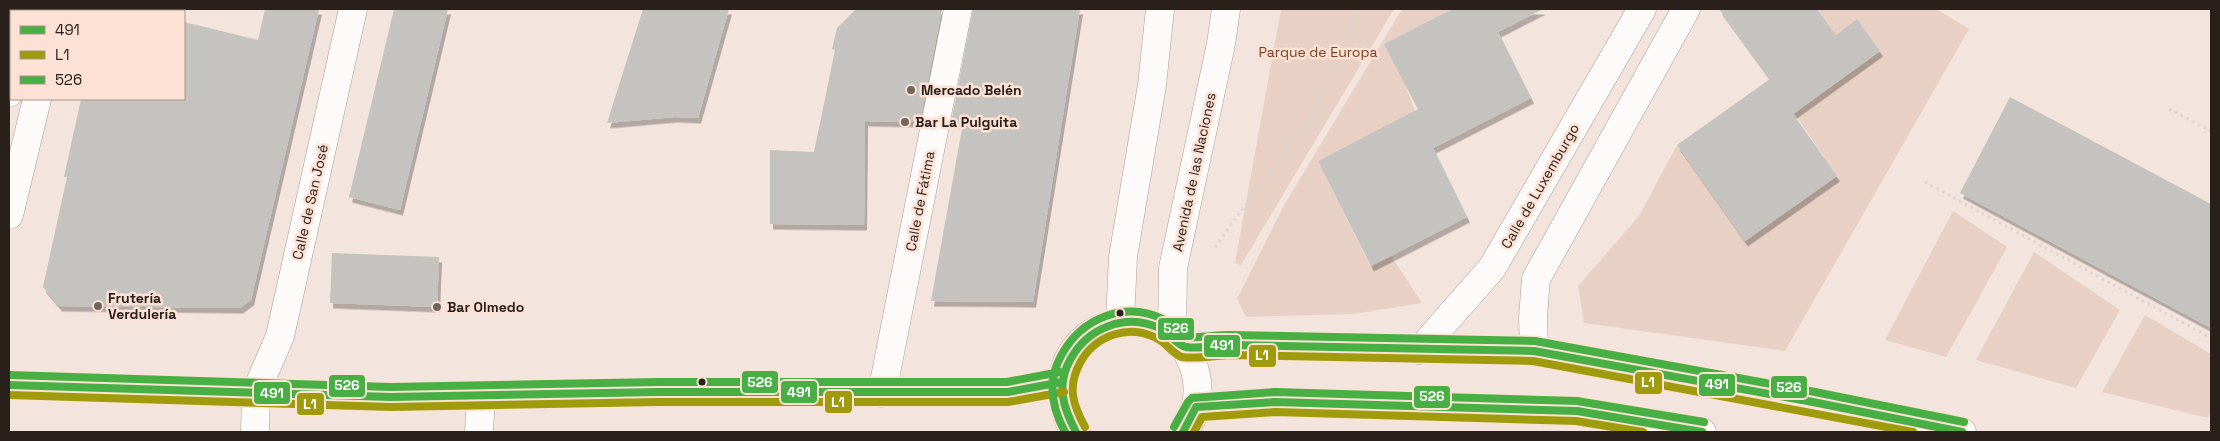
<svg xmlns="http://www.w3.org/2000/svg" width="2220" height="441" viewBox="0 0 2220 441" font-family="'Space Grotesk',sans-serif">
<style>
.green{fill:#e8d0c5}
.building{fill:#c4c3bf;filter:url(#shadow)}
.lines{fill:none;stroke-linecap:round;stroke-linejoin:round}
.minor-casing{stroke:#a99e98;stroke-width:29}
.secondary-casing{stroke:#a99e98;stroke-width:29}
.primary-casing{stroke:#a99e98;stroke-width:29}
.path{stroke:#dad6d4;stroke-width:3;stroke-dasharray:2.5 4;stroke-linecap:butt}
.minor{stroke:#fdfbfa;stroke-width:28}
.secondary{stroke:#fdfbfa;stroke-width:28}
.primary{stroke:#fdfbfa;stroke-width:28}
.bus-1-casing{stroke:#fce1d4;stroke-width:11}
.bus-2-casing{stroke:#fce1d4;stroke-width:11}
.bus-3-casing{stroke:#fce1d4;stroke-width:11}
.bus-1{stroke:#48af45;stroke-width:8}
.bus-2{stroke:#9f9b0c;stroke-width:8}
.bus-3{stroke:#48af45;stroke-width:8}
.poi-dot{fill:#70655f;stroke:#fce1d4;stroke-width:2}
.bus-dot{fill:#2a201b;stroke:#fce1d4;stroke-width:2}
.labels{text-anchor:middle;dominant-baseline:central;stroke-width:5;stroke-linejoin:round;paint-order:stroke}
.park-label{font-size:14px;fill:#7b4122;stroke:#fce1d4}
.poi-label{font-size:14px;font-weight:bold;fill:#2a201b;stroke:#fce1d4;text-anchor:start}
.street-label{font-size:14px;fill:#2a201b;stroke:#fce1d4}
.line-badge{stroke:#fce1d4;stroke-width:2}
.badge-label{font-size:14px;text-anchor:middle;font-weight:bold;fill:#fff}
</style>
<defs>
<filter id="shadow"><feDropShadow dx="3" dy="5.5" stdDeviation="0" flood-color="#0004"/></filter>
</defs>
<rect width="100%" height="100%" fill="#f3e4dd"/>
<!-- green -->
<g class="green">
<path d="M 1281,9 L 1394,9 L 1241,265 L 1235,263 Z"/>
<path d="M 1402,9 L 1452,9 L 1384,44 L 1403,79 L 1415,111 L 1318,161 L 1370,266 L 1391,256 L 1422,303 L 1353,314 L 1246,317 L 1237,299 L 1283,207 Z"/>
<path d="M 1817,9 L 1936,9 L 1969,29 L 1785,351 L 1584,323 L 1578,286 L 1639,216 L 1677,145 L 1745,241 L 1837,176 L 1794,113 L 1880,51 L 1857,19 L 1836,35 Z"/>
<path d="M 1953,211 L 2007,247 L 1946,357 L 1885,340 Z"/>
<path d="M 2034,252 L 2120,310 L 2076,388 L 1976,360 Z"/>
<path d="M 2145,315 L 2211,354 L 2211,412 L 2208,418 L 2102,392 Z"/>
</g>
<!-- building -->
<g class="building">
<path d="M 265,9 L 319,9 L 251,300 L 240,308 L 59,306 L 43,287 L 67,177 L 64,177 L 81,99 L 184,99 L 184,22 L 258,40 Z"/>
<path d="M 394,9 L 448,9 L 400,210 L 349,197 Z"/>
<path d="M 643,9 L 729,9 L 698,118 L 675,117 L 607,123 Z"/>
<path d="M 856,9 L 942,9 L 920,122 L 865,121 L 864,225 L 770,224 L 770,150 L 814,152 L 835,50 L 832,49 L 837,28 Z"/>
<path d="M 973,9 L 1080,9 L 1033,302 L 931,301 L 963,123 L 951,123 Z"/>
<path d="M 1452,9 L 1543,9 L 1498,32 L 1531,98 L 1433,148 L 1467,217 L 1371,266 L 1318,161 L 1418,109 L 1384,44 Z"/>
<path d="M 1719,9 L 1817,9 L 1836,35 L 1857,19 L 1880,51 L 1793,114 L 1837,176 L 1745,241 L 1677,145 L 1770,79 Z"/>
<path d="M 2010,97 L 2211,204 L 2211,328 L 1960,193 Z"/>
<path d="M 332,253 L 439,257 L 437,307 L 330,303 Z"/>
</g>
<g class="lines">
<!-- minor casing -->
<g class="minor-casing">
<g id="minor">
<path d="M 17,9 L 18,11"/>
<path d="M 56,11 L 57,9"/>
<path d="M 9,93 L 11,83"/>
<path d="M 9,215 L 37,99"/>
<path d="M 1420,350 L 1492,268 L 1642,9"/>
<path d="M 1534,351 L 1533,317 L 1536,279 L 1686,9"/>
<path d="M 882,393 L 958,9"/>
<path d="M 255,432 L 256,392 L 280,336 L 353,9"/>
<path d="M 479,432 L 481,395"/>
</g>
</g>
<!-- secondary casing -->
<g class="secondary-casing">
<g id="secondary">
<path d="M 1120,322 L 1123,257 L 1152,85 L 1160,9"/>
<path d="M 1172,336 L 1173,268 L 1221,44 L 1226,9"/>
</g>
</g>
<!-- primary casing -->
<g class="primary-casing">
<g id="primary">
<path d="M 1184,347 L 1228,345 L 1534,351 L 1813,402 L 1962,432"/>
<path d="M 9,385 L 391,397 L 658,392 L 1008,392 L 1062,382"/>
<path d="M 1196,407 L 1275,402 L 1577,411 L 1702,432"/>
<path d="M 1076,432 C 1067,421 1064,407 1063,393 C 1057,311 1178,294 1196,375 C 1200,393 1196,418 1183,432"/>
</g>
</g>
<!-- path -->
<g class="path">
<path d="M 2169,109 L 2211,131"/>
<path d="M 1925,182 L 2211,338"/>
<path d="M 1215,247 L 1310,116 L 1358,9"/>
</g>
<!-- minor -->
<use href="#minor" class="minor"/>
<!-- secondary -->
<use href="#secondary" class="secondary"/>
<!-- primary -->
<use href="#primary" class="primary"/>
<!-- bus-1 casing -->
<g class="bus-1-casing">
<g id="bus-1">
<path d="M 9,385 L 391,397 L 658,392 L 1008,392 L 1062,382"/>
<path d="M 1076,432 C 1063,407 1056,386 1070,360 C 1088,327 1127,312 1161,329 C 1169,333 1178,346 1186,347 C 1199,349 1215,346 1228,345 L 1534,351 L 1813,402 L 1962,432"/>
<path d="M 1183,432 L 1196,407 L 1275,402 L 1577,411 L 1702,432"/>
</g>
</g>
<!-- bus-2 casing -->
<g class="bus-2-casing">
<g id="bus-2">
<path d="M 9,395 L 391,407 L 658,402 L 1008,402 L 1064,392"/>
<path d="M 1085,427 C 1073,405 1067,387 1080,363 C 1095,335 1130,323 1158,339 C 1166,343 1174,355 1182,357 C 1196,359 1214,356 1228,355 L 1533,361 L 1913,432"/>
<path d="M 1194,432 L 1202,417 L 1275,412 L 1576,421 L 1643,432"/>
</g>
</g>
<!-- bus-3 casing -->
<g class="bus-3-casing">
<g id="bus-3">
<path d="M 9,375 L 391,387 L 658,382 L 1007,382 L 1060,372"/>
<path d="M 1174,427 L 1188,402 L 1192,398 L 1275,392 L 1577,401 L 1704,422"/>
<path d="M 1065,432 C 1052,408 1047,381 1061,356 C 1081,318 1125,300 1165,320 C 1173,324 1182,336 1190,337 C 1202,338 1216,335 1228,335 L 1535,341 L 1815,392 L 1964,422"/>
</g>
</g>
<!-- bus-1 -->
<use href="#bus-1" class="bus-1"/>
<!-- bus-2 -->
<use href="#bus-2" class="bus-2"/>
<!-- bus-3 -->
<use href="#bus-3" class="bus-3"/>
</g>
<!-- markers -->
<g class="poi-dot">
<circle cx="911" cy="90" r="5"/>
<circle cx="905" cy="122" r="5"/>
<circle cx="98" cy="306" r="5"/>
<circle cx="437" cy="307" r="5"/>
</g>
<g class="bus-dot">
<circle cx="1120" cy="313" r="4.5"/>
<circle cx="702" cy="382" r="4.5"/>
</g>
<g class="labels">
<!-- park labels -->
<g class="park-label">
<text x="1318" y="52">Parque de Europa</text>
</g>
<!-- poi labels -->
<g class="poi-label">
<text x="921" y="90">Mercado Belén</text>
<text x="915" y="122">Bar La Pulguita</text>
<text x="108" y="298">Frutería<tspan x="108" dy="16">Verdulería</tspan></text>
<text x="447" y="307">Bar Olmedo</text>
</g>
<!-- street labels -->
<g class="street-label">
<text transform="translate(1194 172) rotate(-78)">Avenida de las Naciones</text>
<text transform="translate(1540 186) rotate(-60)">Calle de Luxemburgo</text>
<text transform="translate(920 201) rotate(-79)">Calle de Fátima</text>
<text transform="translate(310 202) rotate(-77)">Calle de San José</text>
</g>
</g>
<g class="line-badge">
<rect x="1157" y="317" width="38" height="24" rx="5" fill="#48af45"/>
<rect x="1203" y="334" width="38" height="24" rx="5" fill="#48af45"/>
<rect x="1248" y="344" width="29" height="24" rx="5" fill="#9f9b0c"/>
<rect x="741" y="370" width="38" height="24" rx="5" fill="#48af45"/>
<rect x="1634" y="371" width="29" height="24" rx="5" fill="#9f9b0c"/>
<rect x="1698" y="373" width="38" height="24" rx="5" fill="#48af45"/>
<rect x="328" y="374" width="38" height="24" rx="5" fill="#48af45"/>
<rect x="1770" y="375" width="38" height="24" rx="5" fill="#48af45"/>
<rect x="780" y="380" width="38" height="24" rx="5" fill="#48af45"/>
<rect x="253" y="381" width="38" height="24" rx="5" fill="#48af45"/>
<rect x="1413" y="385" width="38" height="24" rx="5" fill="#48af45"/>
<rect x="824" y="390" width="29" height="24" rx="5" fill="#9f9b0c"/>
<rect x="296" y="392" width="29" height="24" rx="5" fill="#9f9b0c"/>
</g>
<g class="badge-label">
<text x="1176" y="333">526</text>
<text x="1222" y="350">491</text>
<text x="1262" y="360">L1</text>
<text x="760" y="387">526</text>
<text x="1648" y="387">L1</text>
<text x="1717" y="389">491</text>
<text x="347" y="390">526</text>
<text x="1789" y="392">526</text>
<text x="799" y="397">491</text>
<text x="272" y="398">491</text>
<text x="1432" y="401">526</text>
<text x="838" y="407">L1</text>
<text x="310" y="409">L1</text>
</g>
<!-- border -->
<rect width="2220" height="441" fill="none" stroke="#2a201b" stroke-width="20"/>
<!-- legend -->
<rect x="10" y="10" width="175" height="90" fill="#fce1d4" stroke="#a8948a"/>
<rect x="20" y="26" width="25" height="8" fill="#48af45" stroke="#a8948a"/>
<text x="55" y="35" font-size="15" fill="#2a201b">491</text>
<rect x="20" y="51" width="25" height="8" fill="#9f9b0c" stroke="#a8948a"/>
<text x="55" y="60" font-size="15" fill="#2a201b">L1</text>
<rect x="20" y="76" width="25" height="8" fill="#48af45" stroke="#a8948a"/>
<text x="55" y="85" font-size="15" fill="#2a201b">526</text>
</svg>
